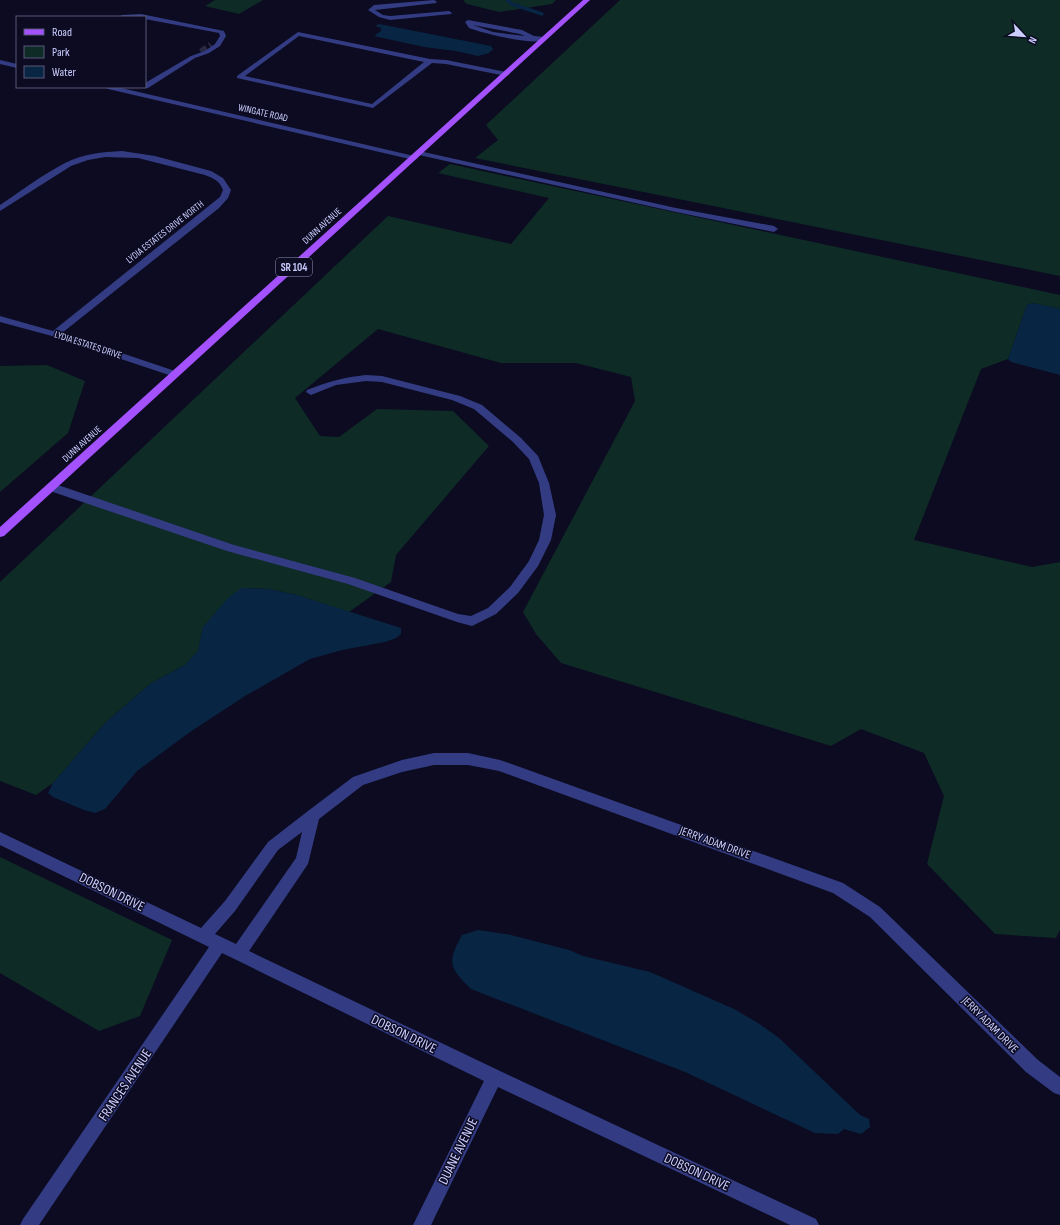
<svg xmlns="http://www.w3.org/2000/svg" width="1060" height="1225" viewBox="0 0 1060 1225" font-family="'Sofia Sans Condensed',sans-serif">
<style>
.green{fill:#0e2b26}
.water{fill:#082643}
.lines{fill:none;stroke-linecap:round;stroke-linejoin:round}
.stream{stroke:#082643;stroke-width:3.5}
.minor-tunnel{stroke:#292842;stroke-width:7;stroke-dasharray:7 3.5;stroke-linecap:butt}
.minor{fill:#333c83;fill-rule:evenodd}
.major{fill:#a452ff;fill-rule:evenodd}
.labels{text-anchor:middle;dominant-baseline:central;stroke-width:3;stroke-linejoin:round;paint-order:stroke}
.far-street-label{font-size:10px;fill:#cbcdff;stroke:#0c0b21}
.shield{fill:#0c0b21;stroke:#9293bc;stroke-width:1}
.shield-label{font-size:11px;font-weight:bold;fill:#cbcdff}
.street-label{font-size:12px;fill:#cbcdff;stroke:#0c0b21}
.near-street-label{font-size:14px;fill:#cbcdff;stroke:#0c0b21}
</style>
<rect width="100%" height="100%" fill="#0c0b21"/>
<!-- green -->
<g class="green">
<path d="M 215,0 L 263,0 L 239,14 L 205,6 Z"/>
<path d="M 463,0 L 556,0 L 552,4 L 499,12 L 467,4 Z"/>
<path d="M 620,0 L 1060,0 L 1060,276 L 475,158 L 498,140 L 486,125 Z"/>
<path d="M 450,164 L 1060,295 L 1060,309 L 1033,303 L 1027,305 L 1008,359 L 981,369 L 914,540 L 1032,567 L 1060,562 L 1060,930 L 1056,938 L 995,934 L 927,864 L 944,796 L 924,753 L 861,729 L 831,746 L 561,663 L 536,634 L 523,612 L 635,401 L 631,377 L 576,363 L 501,363 L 378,329 L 295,398 L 320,436 L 339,437 L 377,409 L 453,411 L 489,446 L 396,555 L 391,582 L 349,612 L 297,595 L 269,589 L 242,588 L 203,627 L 198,651 L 185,665 L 150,684 L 105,723 L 53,783 L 36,795 L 0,781 L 0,582 L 388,216 L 511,244 L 549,198 L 438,173 Z"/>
<path d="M 47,365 L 85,381 L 68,433 L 0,492 L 0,366 Z"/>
<path d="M 0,857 L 172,940 L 140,1016 L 99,1031 L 0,973 Z"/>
</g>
<!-- water -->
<g class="water">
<path d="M 379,24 L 491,46 L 493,49 L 489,53 L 478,56 L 456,51 L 424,47 L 374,36 L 381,31 L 381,28 L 375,26 Z"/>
<path d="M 1033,303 L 1060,309 L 1060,375 L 1011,362 L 1008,359 L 1027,305 Z"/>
<path d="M 242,588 L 269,589 L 297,595 L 401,628 L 401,634 L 396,638 L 385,642 L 342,650 L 310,659 L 245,696 L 190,732 L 137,771 L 105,809 L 95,813 L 84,810 L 53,797 L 48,793 L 53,783 L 105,723 L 150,684 L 185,665 L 198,651 L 203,627 L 228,598 Z"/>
<path d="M 478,930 L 511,935 L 569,950 L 583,956 L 650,972 L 734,1009 L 758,1023 L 779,1038 L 860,1115 L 869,1119 L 870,1127 L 861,1134 L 844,1129 L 838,1134 L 815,1133 L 685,1072 L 471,989 C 449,968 447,962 462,935 Z"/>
</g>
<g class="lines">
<!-- stream -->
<path class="stream" d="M 507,0 L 512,4 L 542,14"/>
<!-- minor-tunnel -->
<path class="minor-tunnel" d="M 201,52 L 211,45"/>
<!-- minor -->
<g class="minor">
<path d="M 434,0 L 437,2 L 436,3 L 375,10 L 383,15 L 390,16 L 449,11 L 452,13 L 451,14 L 390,20 L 379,17 L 368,10 L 374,5 Z"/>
<path d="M 141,14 L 224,31 L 226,36 L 220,46 L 209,53 L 195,58 L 148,88 L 142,88 L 145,87 L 145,83 L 191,56 L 205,51 L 215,44 L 220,36 L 219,33 L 145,19 L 145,17 L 119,17 L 122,15 Z"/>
<path d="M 468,20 L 522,30 L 534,36 L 544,37 L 547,39 C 537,47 482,33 469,28 L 465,22 ZM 473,25 L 520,34 L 525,36 L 493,32 Z"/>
<path d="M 298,32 L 430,59 L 446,60 L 506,72 L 510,74 L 506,76 L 446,64 L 432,63 L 373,108 L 237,78 L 237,76 ZM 299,36 L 424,62 L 372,104 L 245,76 Z"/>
<path d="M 0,60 L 17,64 L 17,68 L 0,64 Z"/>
<path d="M 104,87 L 117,87 L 414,156 L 418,158 L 414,160 L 108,89 Z"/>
<path d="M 122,151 L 155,156 L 211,171 L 223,178 L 231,190 L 228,198 L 219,208 L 62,333 L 178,372 L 180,374 L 178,376 L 175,377 L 52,336 L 0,322 L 0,316 L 53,331 L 220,197 L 223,190 C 220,181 213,178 205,175 L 138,158 L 105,157 L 88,160 L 71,166 L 0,211 L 0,205 C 21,191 42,175 65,163 C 82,154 103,152 122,151 Z"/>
<path d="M 416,151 L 419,151 L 676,208 L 774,226 L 778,229 L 774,232 L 676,212 L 419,155 L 416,155 Z"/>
<path d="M 366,375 L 382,376 L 460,396 L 482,405 L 521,438 L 538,456 L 549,483 L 556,515 L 551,540 L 538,566 L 518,593 L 496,614 L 472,626 L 457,622 L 348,584 L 227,551 L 47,490 L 46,487 L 47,484 L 55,484 L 234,545 L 355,578 L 458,614 L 471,616 L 488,608 L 510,587 L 529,561 L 539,540 L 544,515 L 539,483 L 529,459 L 513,442 L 474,409 L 452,400 L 382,382 L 366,381 L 336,385 L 311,395 L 306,392 L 307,390 C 327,382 345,377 366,375 Z"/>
<path d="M 434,753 L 468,753 L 500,760 L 843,883 L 880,907 L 1038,1060 L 1060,1077 L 1060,1095 L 1054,1093 L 1026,1072 L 870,917 L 833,893 L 499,771 L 468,765 L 434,765 L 402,772 L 363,785 L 319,819 L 308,864 L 249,951 L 500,1071 L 816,1219 L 819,1225 L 790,1225 L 498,1087 L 431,1225 L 413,1225 L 484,1081 L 222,953 L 39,1225 L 20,1225 L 23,1219 L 209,947 L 0,845 L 0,832 L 201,928 L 225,901 L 268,842 L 308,811 L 353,777 L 402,760 ZM 302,832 L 296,858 L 236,944 L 215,934 L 235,911 L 278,850 Z"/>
</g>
<!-- major -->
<path class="major" d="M 583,0 L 590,0 L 4,536 L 0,537 L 0,527 Z"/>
</g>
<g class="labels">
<!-- far-street labels -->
<g class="far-street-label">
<text transform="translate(263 113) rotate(13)">WINGATE ROAD</text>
<text transform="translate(322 226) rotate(-42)">DUNN AVENUE</text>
<text transform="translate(165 232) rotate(-38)">LYDIA ESTATES DRIVE NORTH</text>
<text transform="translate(88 345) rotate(18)">LYDIA ESTATES DRIVE</text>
<text transform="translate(82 444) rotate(-42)">DUNN AVENUE</text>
</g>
<!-- shield labels -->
<rect class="shield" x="276" y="258" width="36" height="18" rx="3"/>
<g class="shield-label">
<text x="294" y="267">SR 104</text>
</g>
<!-- street labels -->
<g class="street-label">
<text transform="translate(715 843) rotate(20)">JERRY ADAM DRIVE</text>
<text transform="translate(990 1025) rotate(45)">JERRY ADAM DRIVE</text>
</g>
<!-- near-street labels -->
<g class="near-street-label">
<text transform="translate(112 892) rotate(26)">DOBSON DRIVE</text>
<text transform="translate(404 1034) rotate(26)">DOBSON DRIVE</text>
<text transform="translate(125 1085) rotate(-56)">FRANCES AVENUE</text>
<text transform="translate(458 1151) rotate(-64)">DUANE AVENUE</text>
<text transform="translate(697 1172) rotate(25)">DOBSON DRIVE</text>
</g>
</g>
<!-- legend -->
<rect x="16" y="16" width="130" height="72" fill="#0c0b21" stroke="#58597a"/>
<rect x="24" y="29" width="20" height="6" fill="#a452ff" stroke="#58597a"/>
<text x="52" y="36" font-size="12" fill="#cbcdff">Road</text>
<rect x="24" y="46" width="20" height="12" fill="#0e2b26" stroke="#58597a"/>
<text x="52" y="56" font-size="12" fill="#cbcdff">Park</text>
<rect x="24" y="66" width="20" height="12" fill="#082643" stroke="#58597a"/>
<text x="52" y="76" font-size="12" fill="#cbcdff">Water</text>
<!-- north arrow -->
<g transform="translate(1024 36) rotate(116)" stroke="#0c0b21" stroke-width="3" paint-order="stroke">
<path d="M0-3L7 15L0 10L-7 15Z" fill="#cbcdff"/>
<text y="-6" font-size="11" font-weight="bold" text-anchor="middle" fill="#cbcdff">N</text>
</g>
</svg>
